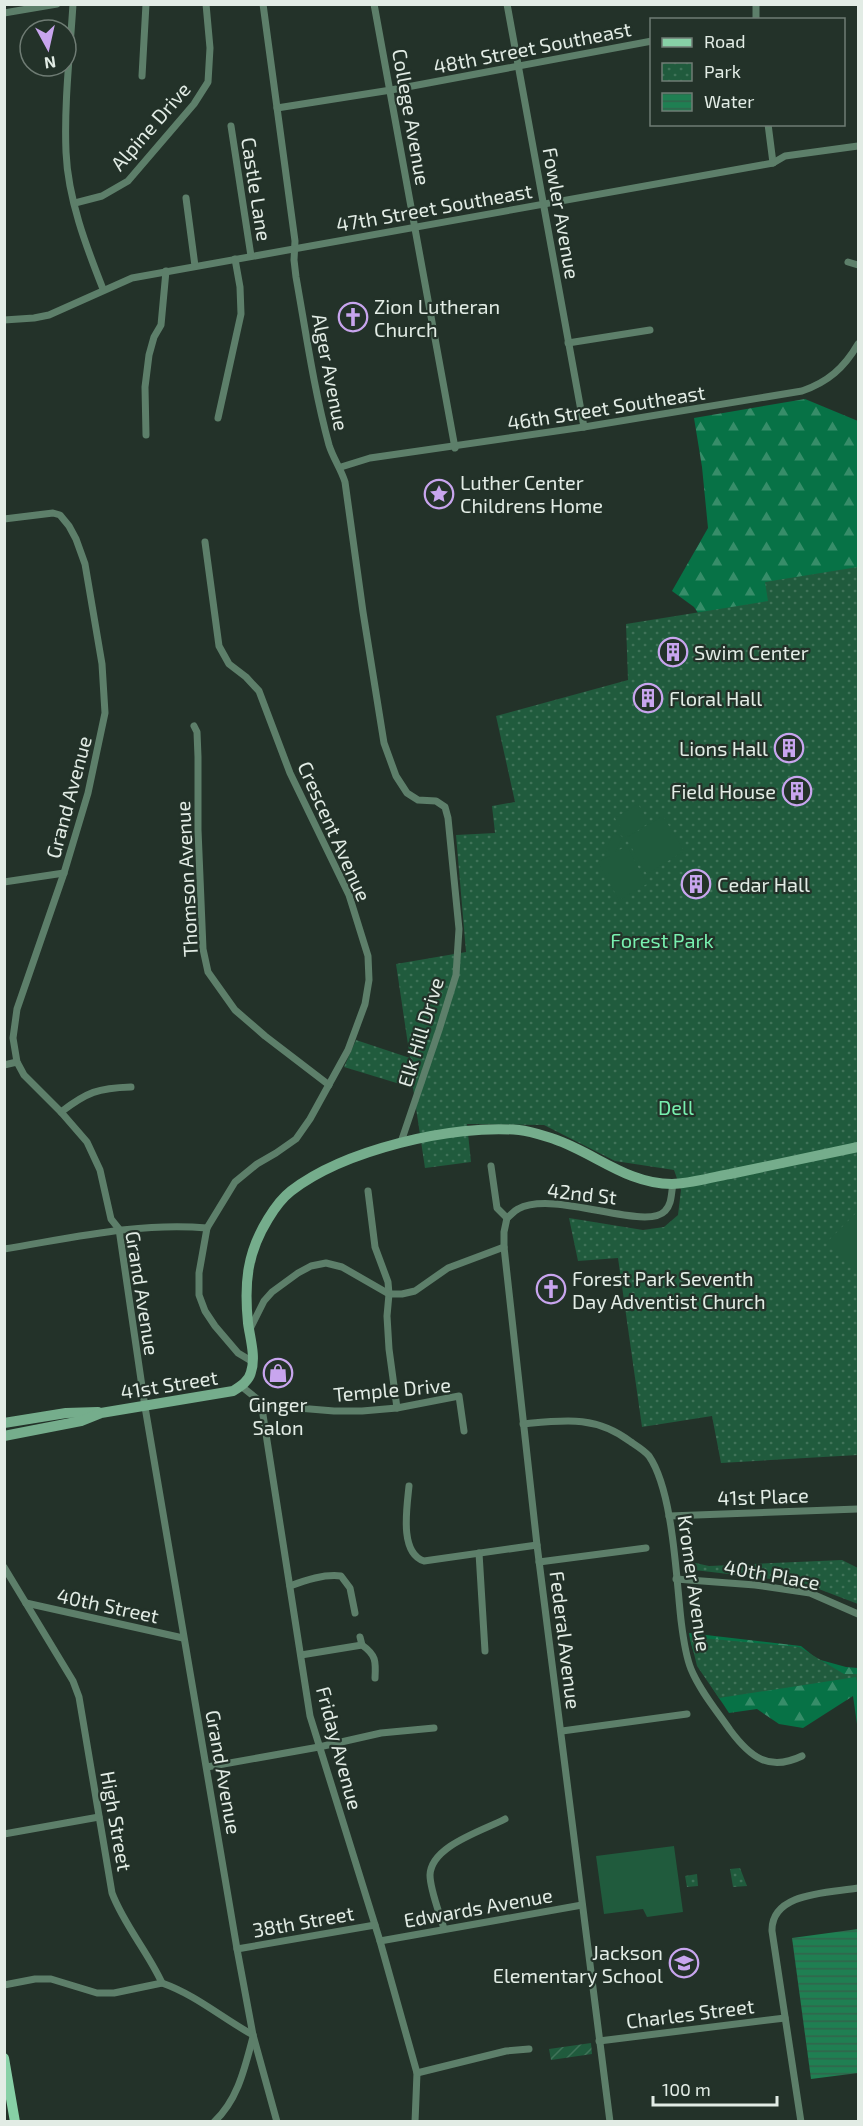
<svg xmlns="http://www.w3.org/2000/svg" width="863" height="2126" viewBox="0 0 863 2126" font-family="'Exo 2',sans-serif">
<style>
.forest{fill:url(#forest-firs)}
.park{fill:url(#park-dots)}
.garden{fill:url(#garden-furrows)}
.pitch{fill:#205b3d}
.water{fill:url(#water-rules)}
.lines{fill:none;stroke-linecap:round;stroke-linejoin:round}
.minor{stroke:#5d7f6a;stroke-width:7}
.secondary{stroke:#75ad8c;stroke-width:10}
.primary{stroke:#87d0a6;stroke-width:10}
.labels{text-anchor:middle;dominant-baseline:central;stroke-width:4.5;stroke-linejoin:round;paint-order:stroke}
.street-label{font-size:20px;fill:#e2ece5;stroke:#233229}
.poi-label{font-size:20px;fill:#e2ece5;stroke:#233229;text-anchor:start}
.park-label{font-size:20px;fill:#78f0af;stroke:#233229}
</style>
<defs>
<pattern id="forest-firs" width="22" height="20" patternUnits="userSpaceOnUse" patternTransform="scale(1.5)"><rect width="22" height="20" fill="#077246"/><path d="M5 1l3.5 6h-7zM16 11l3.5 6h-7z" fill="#378d69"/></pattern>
<pattern id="park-dots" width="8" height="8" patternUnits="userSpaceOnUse" patternTransform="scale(1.5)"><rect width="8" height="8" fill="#205b3d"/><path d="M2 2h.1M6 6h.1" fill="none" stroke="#407359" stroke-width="1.8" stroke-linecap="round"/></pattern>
<pattern id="garden-furrows" width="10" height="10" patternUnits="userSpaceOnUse" patternTransform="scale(1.5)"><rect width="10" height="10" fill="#205b3d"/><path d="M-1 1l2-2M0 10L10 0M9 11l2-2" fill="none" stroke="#407359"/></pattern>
<pattern id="water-rules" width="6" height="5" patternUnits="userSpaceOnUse" patternTransform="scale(1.5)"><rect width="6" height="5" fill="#1f7f52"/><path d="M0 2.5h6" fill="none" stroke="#32634c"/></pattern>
</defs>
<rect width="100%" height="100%" fill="#233229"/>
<!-- forest -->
<g class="forest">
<path d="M 805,399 L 858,421 L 858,658 L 712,634 L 694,607 L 672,591 L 708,528 L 702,467 L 694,418 Z"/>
<path d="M 689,1633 L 801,1646 L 817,1659 L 846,1667 L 858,1668 L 858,1731 L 853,1696 L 803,1728 L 779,1724 L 757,1709 L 729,1713 C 713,1688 693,1663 689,1633 Z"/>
</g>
<!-- park -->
<g class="park">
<path d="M 858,567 L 858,1455 L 721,1463 L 712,1416 L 642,1427 L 618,1258 L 578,1261 L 569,1218 L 643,1230 L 664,1227 L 678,1215 L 681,1190 L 674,1170 L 615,1161 L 544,1125 L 467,1124 L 471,1162 L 425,1168 L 413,1088 L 344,1067 L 356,1040 L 410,1058 L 396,964 L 466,952 L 456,835 L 495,833 L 492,806 L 515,802 L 496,716 L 628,680 L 626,624 L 768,601 L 765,582 Z"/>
<path d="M 682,1560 L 709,1566 L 842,1560 L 858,1568 L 858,1604 L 803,1583 L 686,1569 Z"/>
<path d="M 690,1637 L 799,1647 L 844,1674 L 858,1674 L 858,1688 L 856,1677 L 719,1698 L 697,1666 Z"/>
<path d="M 740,1868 L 747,1886 L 733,1887 L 730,1869 Z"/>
<path d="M 697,1874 L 698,1886 L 687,1887 L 685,1876 Z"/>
</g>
<!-- garden -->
<path class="garden" d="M 591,2043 L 592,2054 L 551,2060 L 549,2049 Z"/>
<!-- pitch -->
<g class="pitch">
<path d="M 638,804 L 649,823 L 626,837 L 615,818 Z"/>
<path d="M 663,816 L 684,851 L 647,874 L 626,838 Z"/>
<path d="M 614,833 L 623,837 L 615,852 L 627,846 L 647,884 L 619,900 L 598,862 L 611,855 L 605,851 Z"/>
<path d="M 858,1211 L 858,1265 L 855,1269 L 826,1243 Z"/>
<path d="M 674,1846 L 683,1912 L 647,1917 L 643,1909 L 604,1914 L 596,1856 Z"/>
</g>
<!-- water -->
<path class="water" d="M 858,1929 L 858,2073 L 811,2079 L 792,1938 Z"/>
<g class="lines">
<!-- minor -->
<g class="minor">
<path d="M 73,4 C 70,53 64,103 66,152 C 68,199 86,246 103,289"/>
<path d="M 263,4 L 295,241 L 294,260 L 296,277 C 306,333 314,390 329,445 C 333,458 341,469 345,482 L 363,612 L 384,743 L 396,776 L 407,793 L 418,800 L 436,801 L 445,807 L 448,818 L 459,929 L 456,975 L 439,1030 L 401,1142"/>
<path d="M 374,4 L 455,448"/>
<path d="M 507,4 L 584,427"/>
<path d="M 756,4 L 756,20"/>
<path d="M 4,13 L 57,4"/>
<path d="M 142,76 L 146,4"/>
<path d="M 277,108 L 391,90 L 652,41"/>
<path d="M 768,124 L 773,163"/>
<path d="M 231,126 L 251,256"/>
<path d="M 186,198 L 195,266"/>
<path d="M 75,203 L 102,196 L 128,181 L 194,104 L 208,82 L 210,48 L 206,4"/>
<path d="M 848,262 L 858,265"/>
<path d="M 4,320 L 34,318 L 49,315 L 132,278 L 762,165 L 773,163 L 785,156 L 858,146"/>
<path d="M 568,343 L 650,330"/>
<path d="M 218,418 L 241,314 L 240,287 L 235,259"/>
<path d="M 146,435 L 145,387 L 149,355 L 154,337 L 161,325 L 166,271"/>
<path d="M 341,467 L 370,458 L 584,427 L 802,391 C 828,382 844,368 858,344"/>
<path d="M 4,519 L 53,513 L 60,515 L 69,526 L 76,539 L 85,564 L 102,664 L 105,713 L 88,793 L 64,873 L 17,1009 L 13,1038 L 17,1062 L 24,1075 L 61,1112 L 87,1142 L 100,1170 L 111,1219 L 119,1229 L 145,1407 L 237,1949 L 253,2035 L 277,2122"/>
<path d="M 205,542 L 219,646 L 229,664 L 246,677 L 259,691 L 290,773 L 349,895 L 368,956 L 369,980 L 365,1004 L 348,1050 L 310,1119 L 296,1139 L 276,1153 L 257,1164 L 235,1182 L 207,1228 L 199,1273 L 199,1295 L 205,1311 L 215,1326 L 238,1353 L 253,1362"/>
<path d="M 194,726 L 197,732 L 198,757 L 198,830 L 203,949 L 208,972 L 235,1010 L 265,1036 L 329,1085"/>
<path d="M 4,882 L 64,873"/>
<path d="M 4,1065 L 17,1062"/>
<path d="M 61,1112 C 87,1092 98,1088 131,1087"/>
<path d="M 491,1166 L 497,1208 L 507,1218"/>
<path d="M 368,1191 L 375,1247 L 388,1282 L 389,1294 L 387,1316 L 389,1349 L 397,1408"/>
<path d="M 507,1218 L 504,1232 L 504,1247 L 537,1545 L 610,2122"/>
<path d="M 507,1218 C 511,1215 514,1211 518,1209 C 554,1189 646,1232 665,1211 C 672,1204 671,1194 673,1184"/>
<path d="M 4,1249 C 72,1238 139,1222 207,1228"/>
<path d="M 250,1329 L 264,1301 L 272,1292 L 298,1273 L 311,1266 L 326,1263 L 342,1267 L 389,1294 L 402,1294 L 415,1291 L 448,1268 L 504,1247"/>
<path d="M 241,1386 L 261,1402 L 274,1406 L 334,1411 L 362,1411 L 397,1408 L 459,1396 L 464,1431"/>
<path d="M 261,1402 L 310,1716 L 380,1941 L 417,2073 L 415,2122"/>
<path d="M 523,1424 C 564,1420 596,1415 631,1442 C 637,1446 645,1451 649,1456 C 673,1491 676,1576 681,1620 C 683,1636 685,1654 691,1669 C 700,1691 717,1711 730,1730 C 750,1757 769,1772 802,1756"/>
<path d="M 409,1486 C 407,1507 399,1553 424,1561 L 537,1545"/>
<path d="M 669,1516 L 858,1509"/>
<path d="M 479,1553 L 485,1651"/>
<path d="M 539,1562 L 646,1548"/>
<path d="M 4,1567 L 73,1681 L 79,1697 L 112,1893 C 124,1925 148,1952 162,1983 C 196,1995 222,2018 253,2035"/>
<path d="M 676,1579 L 755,1585 L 810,1593 L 858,1614"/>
<path d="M 290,1586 C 306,1580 324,1574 341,1576 L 350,1588 L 355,1613"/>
<path d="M 26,1603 L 183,1638"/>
<path d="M 360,1637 L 362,1645 C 376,1655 376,1661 375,1678"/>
<path d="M 301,1655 L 362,1645"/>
<path d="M 562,1731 L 687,1714"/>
<path d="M 207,1767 L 319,1747 L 381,1733 L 434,1728"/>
<path d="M 4,1834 L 99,1817"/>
<path d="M 444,1929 C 440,1914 430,1890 430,1875 C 431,1846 482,1831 505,1819"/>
<path d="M 380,1941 L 582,1905"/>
<path d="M 237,1949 L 375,1925"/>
<path d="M 4,1985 L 35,1979 L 51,1979 L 97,1993 L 114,1993 L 162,1983"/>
<path d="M 599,2041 L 785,2018"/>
<path d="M 417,2073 L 506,2051 L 529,2049"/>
<path d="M 214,2122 C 238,2100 245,2067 253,2037"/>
<path d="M 801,2122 L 772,1931 C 771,1892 829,1893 858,1888"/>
</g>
<!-- secondary -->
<g class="secondary">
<path d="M 4,1423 L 66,1413 L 98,1412"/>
<path d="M 4,1436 L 81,1421 L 101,1413 L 233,1391 C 241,1386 249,1381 251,1372 C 256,1357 250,1338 248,1323 C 244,1283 247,1253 268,1219 C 274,1209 282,1198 291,1191 C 344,1150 453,1124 519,1130 C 531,1131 544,1136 554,1139 C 595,1153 627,1184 672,1184 C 690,1184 712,1177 730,1174 C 773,1165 816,1156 858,1147"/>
</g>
<!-- primary -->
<path class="primary" d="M 4,2058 L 15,2122"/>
</g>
<!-- icons -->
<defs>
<g id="church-ring" transform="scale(1.5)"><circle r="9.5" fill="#233229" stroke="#c8a5ee" stroke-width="1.5"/><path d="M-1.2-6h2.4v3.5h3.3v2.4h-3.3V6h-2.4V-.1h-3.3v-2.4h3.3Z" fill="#c8a5ee"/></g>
<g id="sight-ring" transform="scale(1.5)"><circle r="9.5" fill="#233229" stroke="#c8a5ee" stroke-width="1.5"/><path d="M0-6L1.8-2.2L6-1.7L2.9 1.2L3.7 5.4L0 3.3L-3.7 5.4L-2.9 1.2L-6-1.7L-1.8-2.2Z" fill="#c8a5ee"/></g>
<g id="building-ring" transform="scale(1.5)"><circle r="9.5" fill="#233229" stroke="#c8a5ee" stroke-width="1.5"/><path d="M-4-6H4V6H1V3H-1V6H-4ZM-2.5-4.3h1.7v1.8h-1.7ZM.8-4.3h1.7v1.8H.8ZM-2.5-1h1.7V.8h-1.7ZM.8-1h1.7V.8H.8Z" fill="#c8a5ee"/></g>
<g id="shop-ring" transform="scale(1.5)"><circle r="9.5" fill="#233229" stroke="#c8a5ee" stroke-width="1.5"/><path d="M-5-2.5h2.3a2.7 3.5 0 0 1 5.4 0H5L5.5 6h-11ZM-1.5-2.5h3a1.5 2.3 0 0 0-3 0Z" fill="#c8a5ee"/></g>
<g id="school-ring" transform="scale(1.5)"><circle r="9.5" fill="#233229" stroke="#c8a5ee" stroke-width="1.5"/><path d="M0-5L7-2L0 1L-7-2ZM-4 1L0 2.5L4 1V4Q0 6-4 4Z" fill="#c8a5ee"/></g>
</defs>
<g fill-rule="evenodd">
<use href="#church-ring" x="353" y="317"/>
<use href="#sight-ring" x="439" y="494"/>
<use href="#building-ring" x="673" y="652"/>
<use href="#building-ring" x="648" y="698"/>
<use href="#building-ring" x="789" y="748"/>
<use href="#building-ring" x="797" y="791"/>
<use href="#building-ring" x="696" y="884"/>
<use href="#church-ring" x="551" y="1289"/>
<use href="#shop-ring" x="278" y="1373"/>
<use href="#school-ring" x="684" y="1963"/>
</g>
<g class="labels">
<!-- street labels -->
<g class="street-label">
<text transform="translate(532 47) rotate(-11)">48th Street Southeast</text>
<text transform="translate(412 117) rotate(80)">College Avenue</text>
<text transform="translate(150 126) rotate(-49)">Alpine Drive</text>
<text transform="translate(257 189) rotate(81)">Castle Lane</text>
<text transform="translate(434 207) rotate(-10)">47th Street Southeast</text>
<text transform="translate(562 213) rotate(80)">Fowler Avenue</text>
<text transform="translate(331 372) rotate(79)">Alger Avenue</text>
<text transform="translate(606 407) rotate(-9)">46th Street Southeast</text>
<text transform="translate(68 797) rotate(-75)">Grand Avenue</text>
<text transform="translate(335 831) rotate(66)">Crescent Avenue</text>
<text transform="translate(186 879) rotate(-93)">Thomson Avenue</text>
<text transform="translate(420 1032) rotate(-73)">Elk Hill Drive</text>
<text transform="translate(582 1193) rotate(6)">42nd St</text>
<text transform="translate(143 1293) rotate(81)">Grand Avenue</text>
<text transform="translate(169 1384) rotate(-9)">41st Street</text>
<text transform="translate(392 1389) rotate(-5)">Temple Drive</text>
<text transform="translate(763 1496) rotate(-2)">41st Place</text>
<text transform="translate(772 1574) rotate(10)">40th Place</text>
<text transform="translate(695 1583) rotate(82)">Kromer Avenue</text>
<text transform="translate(108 1605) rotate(12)">40th Street</text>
<text transform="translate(566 1640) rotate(83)">Federal Avenue</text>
<text transform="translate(340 1748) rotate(75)">Friday Avenue</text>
<text transform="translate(224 1772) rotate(80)">Grand Avenue</text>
<text transform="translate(117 1821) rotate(80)">High Street</text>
<text transform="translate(478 1907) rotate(-10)">Edwards Avenue</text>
<text transform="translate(303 1921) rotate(-10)">38th Street</text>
<text transform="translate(690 2013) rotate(-7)">Charles Street</text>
</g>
<!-- poi labels -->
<g class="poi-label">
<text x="374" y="306">Zion Lutheran<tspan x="374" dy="23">Church</tspan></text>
<text x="460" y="482">Luther Center<tspan x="460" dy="23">Childrens Home</tspan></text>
<text x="694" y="652">Swim Center</text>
<text x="669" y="698">Floral Hall</text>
<text x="768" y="748" text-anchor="end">Lions Hall</text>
<text x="776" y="791" text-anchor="end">Field House</text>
<text x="717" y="884">Cedar Hall</text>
<text x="572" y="1278">Forest Park Seventh<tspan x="572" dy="23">Day Adventist Church</tspan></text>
<text x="278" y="1404" text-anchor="middle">Ginger<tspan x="278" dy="23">Salon</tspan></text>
<text x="663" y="1952" text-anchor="end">Jackson<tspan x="663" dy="23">Elementary School</tspan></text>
</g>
<!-- park labels -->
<g class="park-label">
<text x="662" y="940">Forest Park</text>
<text x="676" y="1107">Dell</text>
</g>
</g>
<!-- border -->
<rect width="863" height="2126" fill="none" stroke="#e2ece5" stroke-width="12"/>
<!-- legend -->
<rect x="650" y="18" width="195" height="108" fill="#233229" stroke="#6f7c74" stroke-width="1.5"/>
<rect x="662" y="38" width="30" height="9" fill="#87d0a6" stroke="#6f7c74" stroke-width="1.5"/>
<text x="704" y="48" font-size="18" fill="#e2ece5">Road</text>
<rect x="662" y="63" width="30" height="18" fill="url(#park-dots)" stroke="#6f7c74" stroke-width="1.5"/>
<text x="704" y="78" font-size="18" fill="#e2ece5">Park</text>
<rect x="662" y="93" width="30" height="18" fill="url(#water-rules)" stroke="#6f7c74" stroke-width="1.5"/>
<text x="704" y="108" font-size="18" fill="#e2ece5">Water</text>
<!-- north arrow -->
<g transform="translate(48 48) rotate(172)"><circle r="28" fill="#233229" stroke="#6f7c74" stroke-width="1.5"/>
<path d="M0-4.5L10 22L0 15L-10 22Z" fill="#c8a5ee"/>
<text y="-9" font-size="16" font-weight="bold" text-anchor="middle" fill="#e2ece5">N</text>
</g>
<!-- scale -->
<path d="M653 2096v9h124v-9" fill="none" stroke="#e2ece5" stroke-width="3"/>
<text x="662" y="2096" font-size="18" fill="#e2ece5" stroke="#233229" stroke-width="4.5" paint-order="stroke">100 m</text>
</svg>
